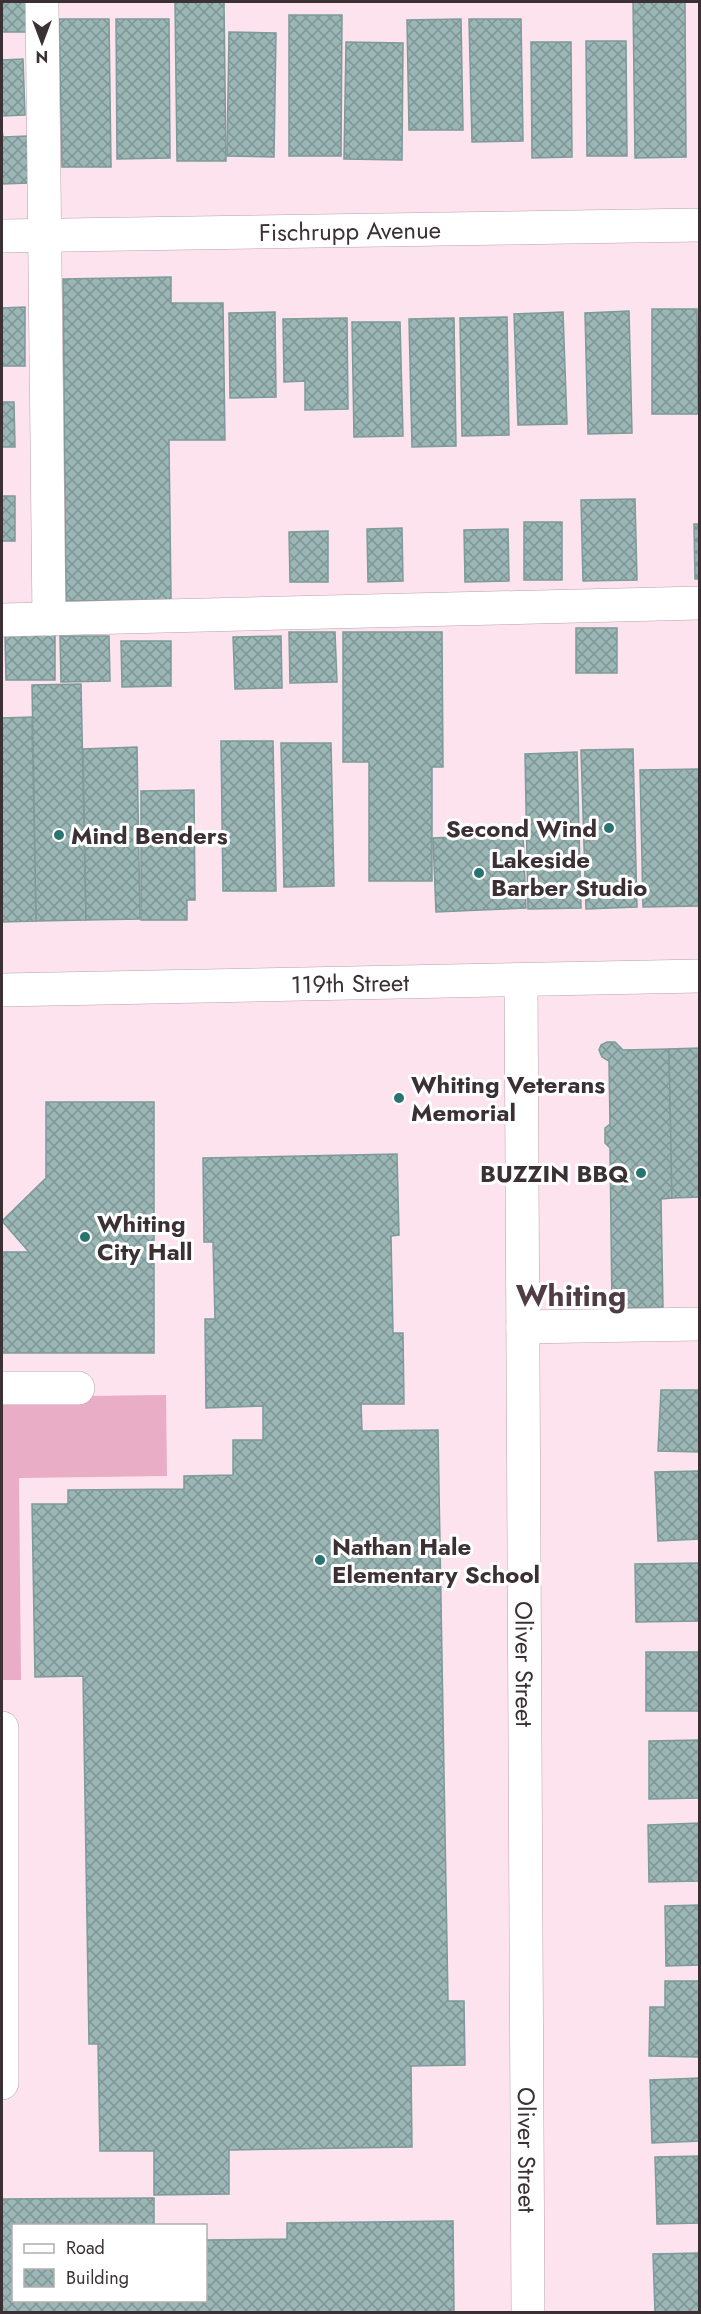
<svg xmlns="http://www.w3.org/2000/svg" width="701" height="2314" viewBox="0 0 701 2314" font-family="Jost,sans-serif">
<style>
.pitch{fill:#e9adc6}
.building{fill:url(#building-cross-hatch);stroke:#7e9a99;stroke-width:1.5}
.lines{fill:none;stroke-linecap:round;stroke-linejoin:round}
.minor-casing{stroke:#baa1ab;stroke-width:34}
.minor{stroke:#fff;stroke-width:33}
.poi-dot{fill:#297371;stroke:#fff;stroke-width:2}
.labels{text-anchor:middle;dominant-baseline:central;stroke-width:6;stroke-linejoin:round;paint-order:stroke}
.street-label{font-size:24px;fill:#3b3135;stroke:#fff}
.poi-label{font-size:24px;font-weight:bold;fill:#3b3135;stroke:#fff;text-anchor:start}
.district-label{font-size:30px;font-weight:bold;fill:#503c44;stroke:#fff}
</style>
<defs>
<pattern id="building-cross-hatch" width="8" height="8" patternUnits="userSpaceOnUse" patternTransform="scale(1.5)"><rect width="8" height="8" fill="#9ab7b6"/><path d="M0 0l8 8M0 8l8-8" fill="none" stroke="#7f9595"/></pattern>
</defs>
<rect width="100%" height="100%" fill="#fde3ed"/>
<!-- pitch -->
<path class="pitch" d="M 166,1395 L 167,1476 L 19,1478 L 21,1680 L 2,1680 L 2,1397 Z"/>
<!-- building -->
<g class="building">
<path d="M 2,2 L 28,2 L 29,32 L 2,32 Z"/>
<path d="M 175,2 L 224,2 L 226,161 L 177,161 Z"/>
<path d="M 633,2 L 685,2 L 686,157 L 635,158 Z"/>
<path d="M 289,15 L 342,15 L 341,156 L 289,156 Z"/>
<path d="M 59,19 L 109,19 L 111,167 L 62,167 Z"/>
<path d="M 116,19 L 169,19 L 170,158 L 117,159 Z"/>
<path d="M 461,19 L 463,130 L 409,130 L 407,20 Z"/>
<path d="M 469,19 L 521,19 L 523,141 L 472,142 Z"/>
<path d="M 229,32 L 276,33 L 274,157 L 227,156 Z"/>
<path d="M 586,41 L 626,41 L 627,156 L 587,156 Z"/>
<path d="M 346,42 L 403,43 L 402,160 L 344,159 Z"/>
<path d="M 531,42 L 571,42 L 572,157 L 532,158 Z"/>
<path d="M 23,59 L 25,115 L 2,116 L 2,60 Z"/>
<path d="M 2,130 L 3,137 L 28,136 L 29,183 L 2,184 Z"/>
<path d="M 171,277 L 171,303 L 223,303 L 225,440 L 169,440 L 171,600 L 66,601 L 63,279 Z"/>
<path d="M 25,307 L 25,366 L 2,366 L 2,308 Z"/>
<path d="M 652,309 L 697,309 L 698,414 L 652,414 Z"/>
<path d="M 629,311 L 632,433 L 588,434 L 585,313 Z"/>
<path d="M 275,312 L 276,397 L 230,398 L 229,313 Z"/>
<path d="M 563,312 L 567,424 L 518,425 L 514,314 Z"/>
<path d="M 507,317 L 509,435 L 462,436 L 460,318 Z"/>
<path d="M 347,318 L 348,409 L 305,410 L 305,381 L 284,382 L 283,319 Z"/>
<path d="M 454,318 L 456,446 L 412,447 L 409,319 Z"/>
<path d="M 352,322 L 400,322 L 403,436 L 354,437 Z"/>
<path d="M 2,402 L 14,402 L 15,447 L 2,447 Z"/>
<rect x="2" y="496" width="13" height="45"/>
<path d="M 635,499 L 637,580 L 583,581 L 581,500 Z"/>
<rect x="524" y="522" width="38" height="58"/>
<path d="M 694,524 L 700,524 L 700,579 L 695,579 Z"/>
<path d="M 402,528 L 403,581 L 368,582 L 367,529 Z"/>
<path d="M 508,529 L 509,581 L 465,582 L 464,530 Z"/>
<path d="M 328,531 L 328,582 L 290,582 L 289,532 Z"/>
<rect x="576" y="628" width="41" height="45"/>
<path d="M 289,632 L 335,632 L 337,682 L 290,683 Z"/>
<path d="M 343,632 L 442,632 L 443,767 L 432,767 L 432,881 L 369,881 L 369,762 L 343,762 Z"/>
<path d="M 5,635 L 55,635 L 55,680 L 6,680 Z"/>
<path d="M 60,636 L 109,636 L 110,681 L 61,682 Z"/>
<path d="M 281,636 L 282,688 L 235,689 L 233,637 Z"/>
<path d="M 121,641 L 171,641 L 171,686 L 122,687 Z"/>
<path d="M 81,684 L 86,920 L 36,921 L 32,685 Z"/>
<path d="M 32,717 L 36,921 L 2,922 L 2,718 Z"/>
<path d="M 221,741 L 273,741 L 276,891 L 223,891 Z"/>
<path d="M 281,743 L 331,743 L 334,886 L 284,887 Z"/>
<path d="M 137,747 L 140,919 L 86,920 L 83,749 Z"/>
<path d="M 633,749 L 637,907 L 586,909 L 581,750 Z"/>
<path d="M 577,752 L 581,908 L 528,909 L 525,754 Z"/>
<path d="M 700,769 L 700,906 L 643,907 L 640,770 Z"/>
<path d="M 194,790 L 195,900 L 187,900 L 187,920 L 141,920 L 141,791 Z"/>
<path d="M 523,834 L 526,908 L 436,912 L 433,838 Z"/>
<path d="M 607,1042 L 615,1042 L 623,1050 L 669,1049 L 672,1198 L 661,1199 L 663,1308 L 612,1308 L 610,1148 L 605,1143 L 605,1128 L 610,1124 L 609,1061 L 602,1057 L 599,1050 L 601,1045 Z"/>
<path d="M 700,1048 L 700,1197 L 672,1198 L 669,1049 Z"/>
<path d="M 46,1102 L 154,1102 L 154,1353 L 2,1353 L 2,1252 L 29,1252 L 2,1221 L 46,1178 Z"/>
<path d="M 397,1154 L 399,1235 L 391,1236 L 393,1333 L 403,1333 L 404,1404 L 361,1404 L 362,1431 L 438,1430 L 448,2001 L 464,2001 L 465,2065 L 411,2066 L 412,2147 L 229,2150 L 229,2194 L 154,2195 L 154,2151 L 100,2151 L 98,2044 L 89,2044 L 83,1676 L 35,1677 L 32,1504 L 68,1504 L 68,1490 L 184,1489 L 184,1476 L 233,1475 L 233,1440 L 263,1440 L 263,1406 L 206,1408 L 205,1319 L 215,1319 L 213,1242 L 204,1242 L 203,1158 Z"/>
<path d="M 661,1390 L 700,1390 L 700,1452 L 658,1451 Z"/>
<path d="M 700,1471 L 700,1539 L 658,1541 L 655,1472 Z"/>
<path d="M 700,1563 L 700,1621 L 636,1622 L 635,1564 Z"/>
<rect x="646" y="1652" width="54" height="59"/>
<path d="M 700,1740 L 700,1798 L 649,1799 L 649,1741 Z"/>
<path d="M 700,1823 L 700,1881 L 649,1882 L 648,1825 Z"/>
<path d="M 700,1905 L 700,1965 L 666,1966 L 665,1906 Z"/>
<path d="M 665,1981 L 700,1981 L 700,2057 L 649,2056 L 650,2007 L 665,2007 Z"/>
<path d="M 700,2078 L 700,2141 L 652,2143 L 650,2080 Z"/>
<path d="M 700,2156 L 700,2223 L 657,2224 L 655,2157 Z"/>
<path d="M 154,2198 L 154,2226 L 14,2226 L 14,2300 L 206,2300 L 206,2240 L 287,2239 L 287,2223 L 453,2221 L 454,2312 L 2,2312 L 2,2199 Z"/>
<path d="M 700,2253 L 700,2312 L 655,2312 L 653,2254 Z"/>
</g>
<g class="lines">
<!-- minor casing -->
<g class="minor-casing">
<g id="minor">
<path d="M 42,2 L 49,619"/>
<path id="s1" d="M 2,236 L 700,225"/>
<path d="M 2,620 L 700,603"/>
<path id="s2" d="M 521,980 L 528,2312"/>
<path id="s3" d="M 2,990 L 700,976"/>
<path d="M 523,1327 L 700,1324"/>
<path d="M 2,1388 L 78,1388"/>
<path d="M 2,1728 L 2,2083"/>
</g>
</g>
<!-- minor -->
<use href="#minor" class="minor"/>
</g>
<!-- markers -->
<g class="poi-dot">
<circle cx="609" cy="828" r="6"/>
<circle cx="59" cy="835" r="6"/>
<circle cx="479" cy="873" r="6"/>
<circle cx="399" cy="1098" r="6"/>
<circle cx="641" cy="1173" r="6"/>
<circle cx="85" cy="1237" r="6"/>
<circle cx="320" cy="1560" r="6"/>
</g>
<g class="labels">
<!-- street labels -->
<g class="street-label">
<text stroke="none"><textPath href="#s1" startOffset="348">Fischrupp Avenue</textPath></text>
<text stroke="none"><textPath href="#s3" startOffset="348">119th Street</textPath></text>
<text stroke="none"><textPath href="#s2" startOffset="684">Oliver Street</textPath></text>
<text stroke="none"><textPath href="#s2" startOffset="1170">Oliver Street</textPath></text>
</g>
<!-- poi labels -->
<g class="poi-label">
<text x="597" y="828" text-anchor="end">Second Wind</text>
<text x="71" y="835">Mind Benders</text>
<text x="491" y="859">Lakeside<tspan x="491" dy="28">Barber Studio</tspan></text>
<text x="411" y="1084">Whiting Veterans<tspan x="411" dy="28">Memorial</tspan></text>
<text x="629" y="1173" text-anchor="end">BUZZIN BBQ</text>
<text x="97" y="1223">Whiting<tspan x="97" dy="28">City Hall</tspan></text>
<text x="332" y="1546">Nathan Hale<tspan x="332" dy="28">Elementary School</tspan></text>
</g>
<!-- district labels -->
<g class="district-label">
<text x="571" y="1295">Whiting</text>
</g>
</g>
<!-- border -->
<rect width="701" height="2314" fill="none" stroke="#3b3135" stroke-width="6"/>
<!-- legend -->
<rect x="12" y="2224" width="195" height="78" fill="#ffffff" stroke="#b1adae" stroke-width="1.5"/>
<rect x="24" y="2244" width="30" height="9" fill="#ffffff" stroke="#b1adae" stroke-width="1.5"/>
<text x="66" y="2254" font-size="18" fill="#3b3135">Road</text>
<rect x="24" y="2269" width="30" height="18" fill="url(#building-cross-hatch)" stroke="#b1adae" stroke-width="1.5"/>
<text x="66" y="2284" font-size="18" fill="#3b3135">Building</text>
<!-- north arrow -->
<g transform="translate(42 42) rotate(180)" stroke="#ffffff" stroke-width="4.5" paint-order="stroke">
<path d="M0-4.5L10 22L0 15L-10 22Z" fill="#3b3135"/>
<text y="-9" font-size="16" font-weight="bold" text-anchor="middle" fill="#3b3135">N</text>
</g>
</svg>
